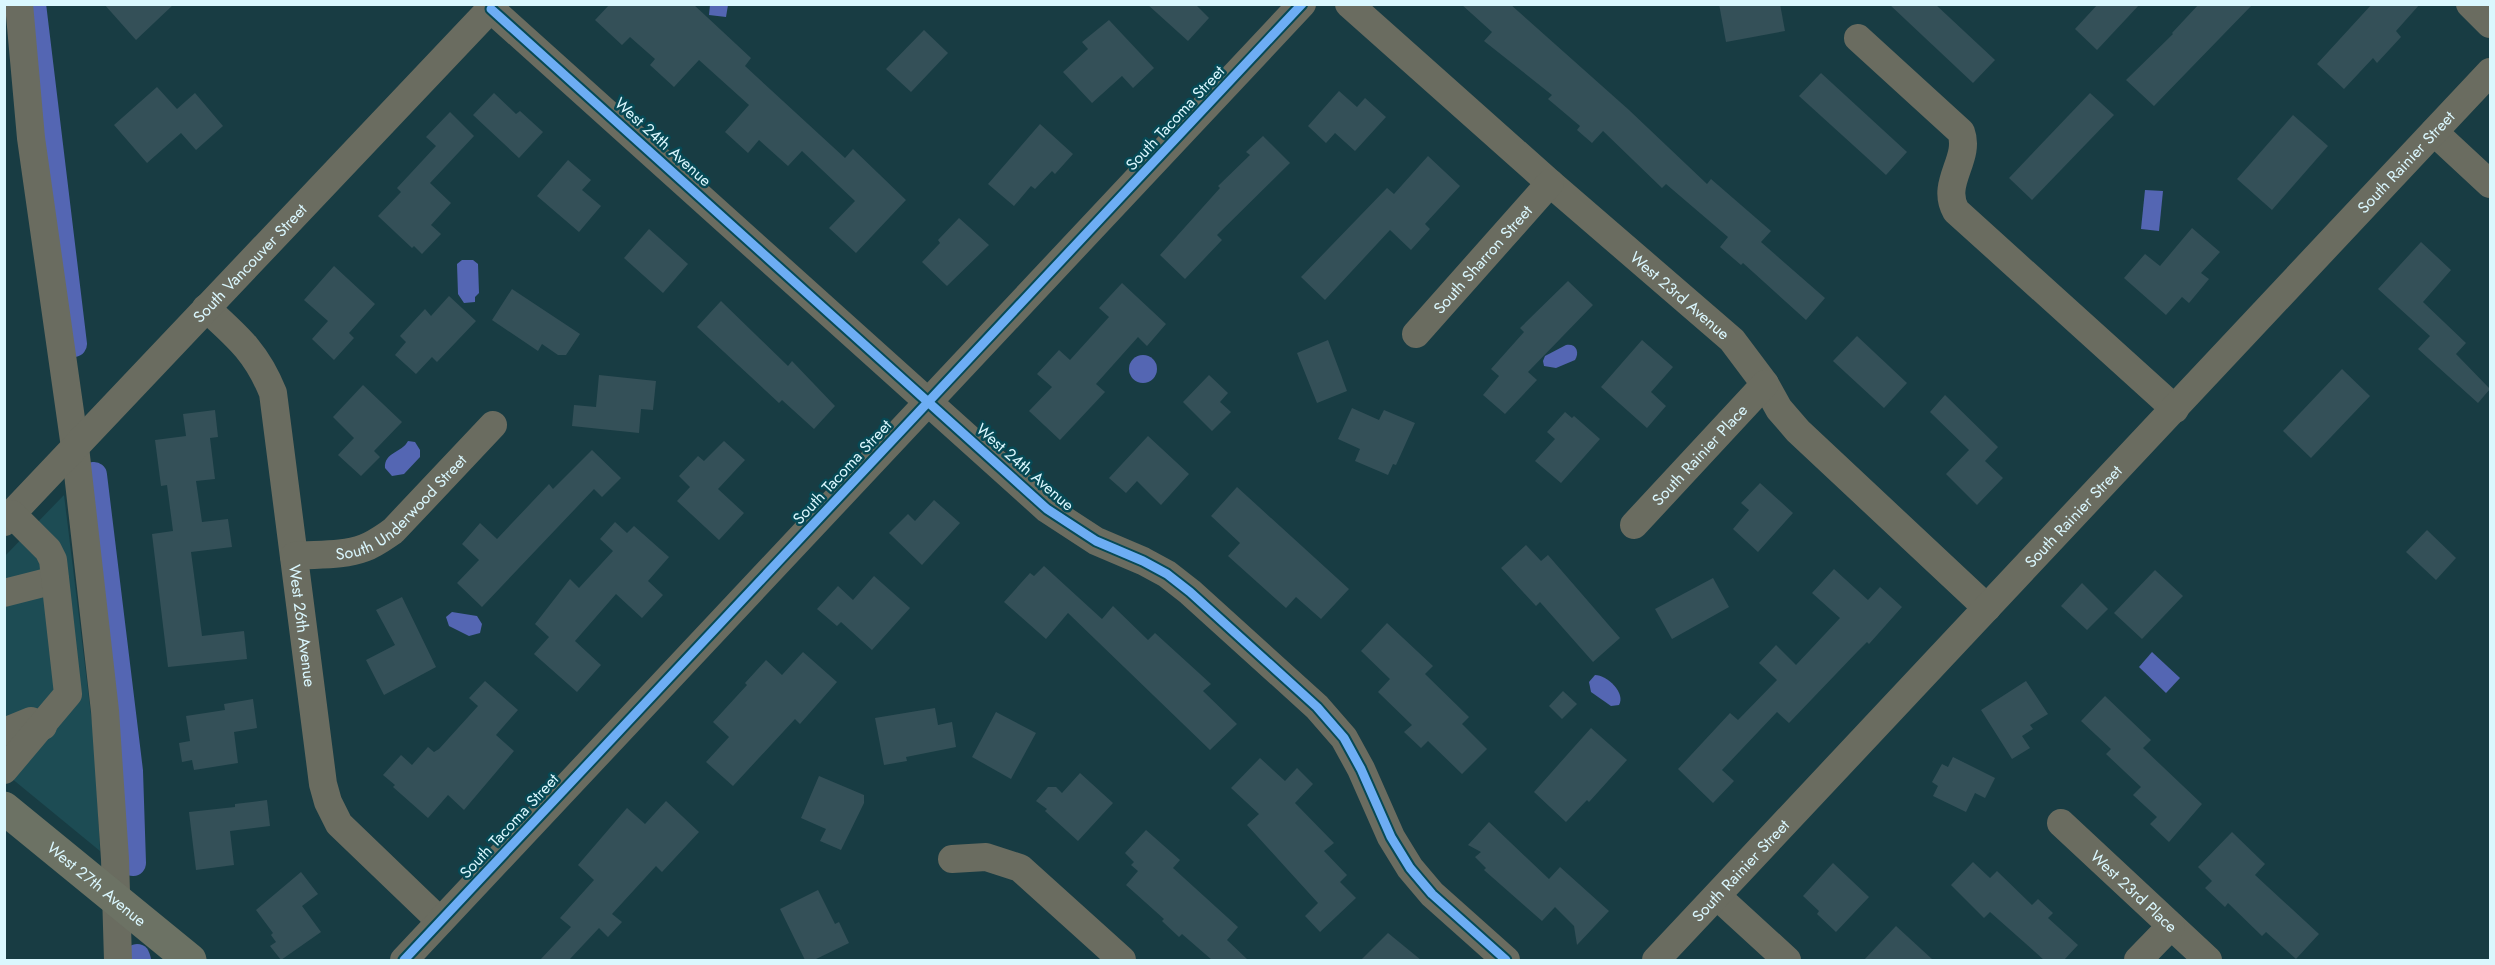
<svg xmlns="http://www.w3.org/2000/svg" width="2495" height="965" viewBox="0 0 2495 965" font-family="Jost,sans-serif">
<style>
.built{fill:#1d4c54}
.water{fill:#5466b3}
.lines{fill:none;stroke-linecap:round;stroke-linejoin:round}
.canal{stroke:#5466b3;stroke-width:26}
.building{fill:#345058}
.minor{stroke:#6a6c60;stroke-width:28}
.major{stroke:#6c7264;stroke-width:33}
.cycleway-casing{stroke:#064955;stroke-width:13}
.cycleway{stroke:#6dadf4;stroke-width:9}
.labels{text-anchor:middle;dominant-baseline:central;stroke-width:5;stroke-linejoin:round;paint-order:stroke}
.street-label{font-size:16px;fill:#daf7fe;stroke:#064955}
</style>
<rect width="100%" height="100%" fill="#183c43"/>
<!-- built -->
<path class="built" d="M 64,495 L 95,747 L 100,851 L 5,773 L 4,557 Z"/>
<!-- water -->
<g class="water">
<path d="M 710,5 L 728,5 L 726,17 L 709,15 Z"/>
<path d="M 2145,190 L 2163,191 L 2159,231 L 2141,229 Z"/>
<path d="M 462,260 L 473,260 L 478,264 L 479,293 L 475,297 L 475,302 L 464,303 L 458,294 L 457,264 Z"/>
<path d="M 1566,345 C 1576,343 1580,352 1575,360 L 1556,368 L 1544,366 L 1543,361 L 1545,356 Z"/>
<circle cx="1143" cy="369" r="14"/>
<path d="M 408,441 L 415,442 L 420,450 L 420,457 L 404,474 L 392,476 L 385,468 C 384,452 402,453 408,441 Z"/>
<path d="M 452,612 L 477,616 L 482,624 L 480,633 L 469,636 L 449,626 L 446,617 Z"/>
<path d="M 2152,652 L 2180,678 L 2166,693 L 2139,667 Z"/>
<path d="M 1595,675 C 1607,675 1626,693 1619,705 L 1611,706 L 1591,692 L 1589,682 Z"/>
</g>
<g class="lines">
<!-- canal -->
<g class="canal">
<path d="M 33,4 L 74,344"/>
<path d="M 94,475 L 130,771 L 133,863"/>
<path d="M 137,957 L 138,960"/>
</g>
</g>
<!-- building -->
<g class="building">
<path d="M 104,4 L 174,4 L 136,40 Z"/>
<path d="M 610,4 L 693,4 L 751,58 L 745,66 L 845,158 L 853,149 L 906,200 L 856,253 L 829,228 L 855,201 L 802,151 L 788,166 L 759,140 L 748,153 L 725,132 L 749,105 L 699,60 L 674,87 L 650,65 L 655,59 L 630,37 L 622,45 L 595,20 Z"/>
<path d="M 1147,4 L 1195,4 L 1209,18 L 1188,41 Z"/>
<path d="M 1461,4 L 1510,4 L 1629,110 L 1707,184 L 1711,179 L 1771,231 L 1761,242 L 1825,298 L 1806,320 L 1743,263 L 1741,265 L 1720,247 L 1728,237 L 1666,184 L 1662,188 L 1603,131 L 1592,143 L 1577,130 L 1580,126 L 1548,99 L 1552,95 L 1484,41 L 1492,32 Z"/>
<path d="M 1719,4 L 1780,4 L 1785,31 L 1726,42 Z"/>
<path d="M 1889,4 L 1935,4 L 1995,60 L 1973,83 Z"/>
<path d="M 2098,4 L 2140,4 L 2097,50 L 2075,29 Z"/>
<path d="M 2199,4 L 2253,4 L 2154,106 L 2126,80 L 2173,34 L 2172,33 Z"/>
<path d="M 2372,4 L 2420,4 L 2396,31 L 2401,37 L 2377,63 L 2373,58 L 2344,89 L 2317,64 Z"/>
<path d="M 1109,20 L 1154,68 L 1133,88 L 1122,76 L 1092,103 L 1063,72 L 1088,49 L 1082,42 Z"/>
<path d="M 924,30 L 948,53 L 911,92 L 886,69 Z"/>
<path d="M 1821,73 L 1907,152 L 1886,175 L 1799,96 Z"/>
<path d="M 157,87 L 177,109 L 195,93 L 223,126 L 196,150 L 181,133 L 147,163 L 114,125 Z"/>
<path d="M 1339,91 L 1357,107 L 1365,98 L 1386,117 L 1355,151 L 1335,133 L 1326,143 L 1308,126 Z"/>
<path d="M 494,93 L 516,114 L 520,111 L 543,132 L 519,158 L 473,115 Z"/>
<path d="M 2090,93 L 2114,115 L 2032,200 L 2009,178 Z"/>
<path d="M 450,112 L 474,136 L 430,183 L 451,203 L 431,225 L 441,234 L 422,254 L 414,246 L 412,248 L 378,216 L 401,192 L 397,188 L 436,146 L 426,137 Z"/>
<path d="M 2293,115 L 2328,146 L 2272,210 L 2237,179 Z"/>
<path d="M 1040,124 L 1073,154 L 1055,174 L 1052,171 L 1035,189 L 1031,186 L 1014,206 L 988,184 Z"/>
<path d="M 1263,136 L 1290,163 L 1217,235 L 1222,240 L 1185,279 L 1160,255 L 1220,188 L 1218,186 L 1250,155 L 1246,152 Z"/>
<path d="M 1428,156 L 1460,186 L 1425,224 L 1430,229 L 1411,250 L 1390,230 L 1325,300 L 1301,277 L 1387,188 L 1394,194 Z"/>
<path d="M 568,160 L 591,180 L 582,190 L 601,206 L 579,232 L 537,196 Z"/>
<path d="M 959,218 L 989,245 L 947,286 L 922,262 L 940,243 L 938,240 Z"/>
<path d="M 2192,228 L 2220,252 L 2201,273 L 2209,279 L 2189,303 L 2182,297 L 2166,315 L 2124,278 L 2145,254 L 2160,266 Z"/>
<path d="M 649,229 L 688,264 L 663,293 L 624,258 Z"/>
<path d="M 2421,242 L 2451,270 L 2423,302 L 2466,343 L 2456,354 L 2490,389 L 2478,403 L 2418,349 L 2430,336 L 2378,289 Z"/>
<path d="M 334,266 L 375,304 L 349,333 L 354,338 L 334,360 L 312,339 L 328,321 L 304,300 Z"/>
<path d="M 1568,281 L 1593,305 L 1528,372 L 1537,380 L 1505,414 L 1483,395 L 1499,376 L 1491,369 L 1524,332 L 1520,328 Z"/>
<path d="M 1122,283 L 1166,324 L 1147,346 L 1138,337 L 1096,384 L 1105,392 L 1060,440 L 1029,411 L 1052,387 L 1037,374 L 1059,350 L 1070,360 L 1109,317 L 1099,308 Z"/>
<path d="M 512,289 L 580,334 L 566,355 L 558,355 L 542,344 L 538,351 L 492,320 Z"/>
<path d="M 449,296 L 476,321 L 437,362 L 432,357 L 416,374 L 395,355 L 406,342 L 400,336 L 425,309 L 431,316 Z"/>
<path d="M 721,301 L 788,366 L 792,361 L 835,406 L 814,429 L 782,400 L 779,403 L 697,327 Z"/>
<path d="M 1857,336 L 1907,383 L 1884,408 L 1833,361 Z"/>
<path d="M 1328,340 L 1347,391 L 1317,403 L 1297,353 Z"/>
<path d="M 1642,340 L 1673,367 L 1651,392 L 1666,406 L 1647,428 L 1601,387 Z"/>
<path d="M 2342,369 L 2370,396 L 2311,458 L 2283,431 Z"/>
<path d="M 599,375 L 656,381 L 653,410 L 641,409 L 639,433 L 572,426 L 574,405 L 596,407 Z"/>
<path d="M 1209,375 L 1228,393 L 1220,402 L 1231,412 L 1212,431 L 1183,402 Z"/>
<path d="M 363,385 L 402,422 L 374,451 L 380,457 L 361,476 L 338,455 L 354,438 L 333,417 Z"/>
<path d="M 1945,395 L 1998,447 L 1985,461 L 2003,478 L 1977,505 L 1946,474 L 1969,450 L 1930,412 Z"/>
<path d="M 1352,408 L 1379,420 L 1384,410 L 1415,423 L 1396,465 L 1393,464 L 1388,475 L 1355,461 L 1360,449 L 1338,439 Z"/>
<path d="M 215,410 L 218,437 L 210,438 L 215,479 L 196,481 L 202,522 L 228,519 L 232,547 L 191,552 L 202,636 L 244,631 L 247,659 L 168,667 L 152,534 L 173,531 L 167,485 L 161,486 L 155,440 L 186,436 L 183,414 Z"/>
<path d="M 1565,412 L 1572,418 L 1574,416 L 1600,439 L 1561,483 L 1535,461 L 1555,439 L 1547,432 Z"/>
<path d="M 1148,436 L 1189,474 L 1161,505 L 1137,481 L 1126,493 L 1109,478 Z"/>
<path d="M 724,441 L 745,460 L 718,489 L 744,513 L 719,540 L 677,501 L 690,487 L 679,476 L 698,456 L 704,461 Z"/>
<path d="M 592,450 L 621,478 L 602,497 L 594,489 L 482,607 L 457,583 L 479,560 L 462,544 L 480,523 L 497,539 L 549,484 L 553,489 Z"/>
<path d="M 1760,483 L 1793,513 L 1758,552 L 1733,529 L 1749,510 L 1741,503 Z"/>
<path d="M 1237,487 L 1349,589 L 1321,619 L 1296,597 L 1286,608 L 1228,556 L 1240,543 L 1211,516 Z"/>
<path d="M 934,500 L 960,523 L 922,565 L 889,533 L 908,514 L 915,521 Z"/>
<path d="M 615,522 L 627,533 L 634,526 L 669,557 L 648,581 L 663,595 L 642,618 L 616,594 L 575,641 L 601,665 L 577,692 L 534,654 L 549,637 L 535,624 L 570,579 L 579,588 L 613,551 L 600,539 Z"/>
<path d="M 2427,530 L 2456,558 L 2436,580 L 2406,552 Z"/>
<path d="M 1526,545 L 1541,561 L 1548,555 L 1620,638 L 1593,662 L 1540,602 L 1536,606 L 1501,568 Z"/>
<path d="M 1044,566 L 1102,619 L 1113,606 L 1148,640 L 1155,633 L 1211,684 L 1203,691 L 1237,724 L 1210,750 L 1068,613 L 1046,639 L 1004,602 L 1030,573 L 1034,576 Z"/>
<path d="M 1834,569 L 1868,600 L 1880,587 L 1902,607 L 1869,644 L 1867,642 L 1858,651 L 1789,723 L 1777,712 L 1722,770 L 1734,781 L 1713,803 L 1678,769 L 1730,713 L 1738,720 L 1777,680 L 1759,663 L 1776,645 L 1796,665 L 1840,618 L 1812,593 Z"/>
<path d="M 2155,570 L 2183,596 L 2142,639 L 2114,613 Z"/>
<path d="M 874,576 L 910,608 L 872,650 L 841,622 L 837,626 L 817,609 L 838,586 L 853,600 Z"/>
<path d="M 1713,578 L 1729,607 L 1672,639 L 1655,609 Z"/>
<path d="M 2082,583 L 2108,609 L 2087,630 L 2061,606 Z"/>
<path d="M 402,597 L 436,667 L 384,695 L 366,660 L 395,645 L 376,610 Z"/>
<path d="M 1387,623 L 1433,666 L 1425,674 L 1469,717 L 1462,724 L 1487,749 L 1462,774 L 1428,741 L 1421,748 L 1404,732 L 1412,725 L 1378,692 L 1390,679 L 1361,651 Z"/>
<path d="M 803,652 L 837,682 L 800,724 L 795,719 L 733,786 L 706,762 L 729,737 L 713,722 L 747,685 L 745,683 L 766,660 L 782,675 Z"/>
<path d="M 485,681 L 518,710 L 496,735 L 514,751 L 464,810 L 448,795 L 428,818 L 393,787 L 395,785 L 383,775 L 401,755 L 412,765 L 428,747 L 434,752 L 439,749 L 478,706 L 469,698 Z"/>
<path d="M 2026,681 L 2048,714 L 2030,725 L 2033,729 L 2022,736 L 2030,748 L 2012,759 L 1981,710 Z"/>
<path d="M 1563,691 L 1577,704 L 1562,719 L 1549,706 Z"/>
<path d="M 2105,696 L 2151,740 L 2143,748 L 2202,804 L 2169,842 L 2150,824 L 2157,817 L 2133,795 L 2141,787 L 2106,754 L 2111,749 L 2081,721 Z"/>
<path d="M 253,699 L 257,728 L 234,732 L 238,763 L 194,770 L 192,760 L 182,762 L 179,743 L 190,741 L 186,716 L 225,710 L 224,704 Z"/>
<path d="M 935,708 L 938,725 L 952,722 L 956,747 L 906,757 L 907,761 L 884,765 L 875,718 Z"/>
<path d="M 996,712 L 1036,733 L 1011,779 L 972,757 Z"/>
<path d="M 1591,728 L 1627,760 L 1589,802 L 1587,800 L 1566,822 L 1534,792 Z"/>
<path d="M 1953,757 L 1995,778 L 1985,798 L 1975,793 L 1966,812 L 1933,796 L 1938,786 L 1932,782 L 1942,764 L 1948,767 Z"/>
<path d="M 1260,758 L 1285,781 L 1297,768 L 1313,784 L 1295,803 L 1334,843 L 1324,851 L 1347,875 L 1340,882 L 1356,898 L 1320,932 L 1305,916 L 1318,903 L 1247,825 L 1259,814 L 1231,788 Z"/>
<path d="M 1080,773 L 1113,803 L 1078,841 L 1045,811 L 1047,809 L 1036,801 L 1048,787 L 1056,787 L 1062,793 Z"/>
<path d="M 819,776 L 864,795 L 864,803 L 841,850 L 820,841 L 826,829 L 801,818 Z"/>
<path d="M 267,800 L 270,826 L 230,831 L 234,865 L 196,870 L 189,812 L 235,807 L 235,804 Z"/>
<path d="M 666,801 L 699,832 L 662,872 L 656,866 L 612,914 L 622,922 L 608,937 L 599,928 L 569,960 L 540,960 L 571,927 L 560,918 L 594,880 L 578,865 L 627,808 L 645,824 Z"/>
<path d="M 1489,822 L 1549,879 L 1560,867 L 1609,911 L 1577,945 L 1574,926 L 1555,907 L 1542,921 L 1484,870 L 1486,868 L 1475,857 L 1481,852 L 1468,845 Z"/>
<path d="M 1146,830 L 1180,860 L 1173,868 L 1238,927 L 1227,940 L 1248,960 L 1212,960 L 1182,934 L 1179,937 L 1162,921 L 1164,919 L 1126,885 L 1138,871 L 1131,865 L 1134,862 L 1125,853 Z"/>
<path d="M 2232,832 L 2265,864 L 2255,875 L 2319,934 L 2296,959 L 2266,932 L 2262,936 L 2228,903 L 2225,907 L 2205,888 L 2212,881 L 2198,867 Z"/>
<path d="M 1973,862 L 1990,878 L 1997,871 L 2032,905 L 2038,899 L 2053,913 L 2048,918 L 2078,945 L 2064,960 L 2044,960 L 1990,912 L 1984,918 L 1951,885 Z"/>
<path d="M 1833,863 L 1869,897 L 1836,932 L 1817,914 L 1819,911 L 1803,896 Z"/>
<path d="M 301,872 L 318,894 L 302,906 L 321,932 L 281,960 L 270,946 L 276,942 L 271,935 L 273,933 L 256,910 Z"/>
<path d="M 818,890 L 835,924 L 839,922 L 849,943 L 814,960 L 805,960 L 780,909 Z"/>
<path d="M 1896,926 L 1933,960 L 1864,960 Z"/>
<path d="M 1388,933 L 1421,960 L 1361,960 Z"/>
</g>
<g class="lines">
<!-- minor -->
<g class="minor">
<path d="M 19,4 L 31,138 L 75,447 L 105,711 L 115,859 L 118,960"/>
<path id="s1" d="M 1349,4 L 1550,183 L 1732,340 L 1765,384 L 1779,409 L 1798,431 L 1987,608"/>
<path d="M 2470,4 L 2490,24"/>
<path d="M 491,9 L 1047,509 L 1096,541 L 1143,561 L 1167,574 L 1190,592 L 1317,707 L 1344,738 L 1361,769 L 1391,837 L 1410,868 L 1432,894 L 1506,960"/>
<path d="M 1858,38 L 1961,132 C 1971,159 1940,183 1956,211 L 2175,409"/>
<path d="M 2434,132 L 2490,184"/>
<path id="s2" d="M 206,308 C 238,337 257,353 273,393 L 323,784 L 328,802 L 339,824 L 440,921"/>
<path id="s3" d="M 1416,334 L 1550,183"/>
<path id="s4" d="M 4,522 L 495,4"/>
<path id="s5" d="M 1634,525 L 1765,384"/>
<path id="s6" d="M 294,556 C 316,554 343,556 364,548 C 375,544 384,537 393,531 L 493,425"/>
<path d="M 4,593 L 55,580"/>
<path d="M 4,732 L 31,721 L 43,726"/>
<path d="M 4,770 L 68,694 L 53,560 L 48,550 L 12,514"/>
<path id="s7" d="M 2061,823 L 2208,960"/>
<path d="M 952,859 L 986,857 L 1020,868 L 1122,960"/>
<path d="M 1717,896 L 1787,960"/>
<path d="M 404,960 L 1302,4"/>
<path id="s8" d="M 1656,960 L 2490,72"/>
<path d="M 2138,960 L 2171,926"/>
</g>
<!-- major -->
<path class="major" id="s9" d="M 4,808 L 190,960"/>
<!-- cycleway casing -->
<g class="cycleway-casing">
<g id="cycleway">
<path d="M 491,9 L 1047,509 L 1096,541 L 1143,561 L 1167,574 L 1190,592 L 1317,707 L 1344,738 L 1361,769 L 1391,837 L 1410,868 L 1432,894 L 1506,960"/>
<path d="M 404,960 L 1302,4"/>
</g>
</g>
<!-- cycleway -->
<use href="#cycleway" class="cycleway"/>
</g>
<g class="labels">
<!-- street labels -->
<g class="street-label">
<text transform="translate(1175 118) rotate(-47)">South Tacoma Street</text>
<text transform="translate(663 142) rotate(42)">West 24th Avenue</text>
<text stroke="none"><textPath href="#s8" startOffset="1095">South Rainier Street</textPath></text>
<text stroke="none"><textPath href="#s3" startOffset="100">South Sharron Street</textPath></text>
<text stroke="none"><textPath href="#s4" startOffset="357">South Vancouver Street</textPath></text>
<text stroke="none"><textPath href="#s1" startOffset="441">West 23rd Avenue</textPath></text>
<text stroke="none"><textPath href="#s5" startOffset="96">South Rainier Place</textPath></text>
<text transform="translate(1025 467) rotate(41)">West 24th Avenue</text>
<text transform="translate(842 472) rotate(-47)">South Tacoma Street</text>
<text stroke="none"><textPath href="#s6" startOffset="124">South Underwood Street</textPath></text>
<text stroke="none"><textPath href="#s8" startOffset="609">South Rainier Street</textPath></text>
<text stroke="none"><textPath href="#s2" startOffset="344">West 26th Avenue</textPath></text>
<text transform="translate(509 826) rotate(-47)">South Tacoma Street</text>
<text stroke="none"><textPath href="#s8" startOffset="123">South Rainier Street</textPath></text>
<text stroke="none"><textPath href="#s9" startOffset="120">West 27th Avenue</textPath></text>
<text stroke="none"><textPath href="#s7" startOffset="100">West 23rd Place</textPath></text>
</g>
</g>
<!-- border -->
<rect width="2495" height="965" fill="none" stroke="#daf7fe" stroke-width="12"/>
</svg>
